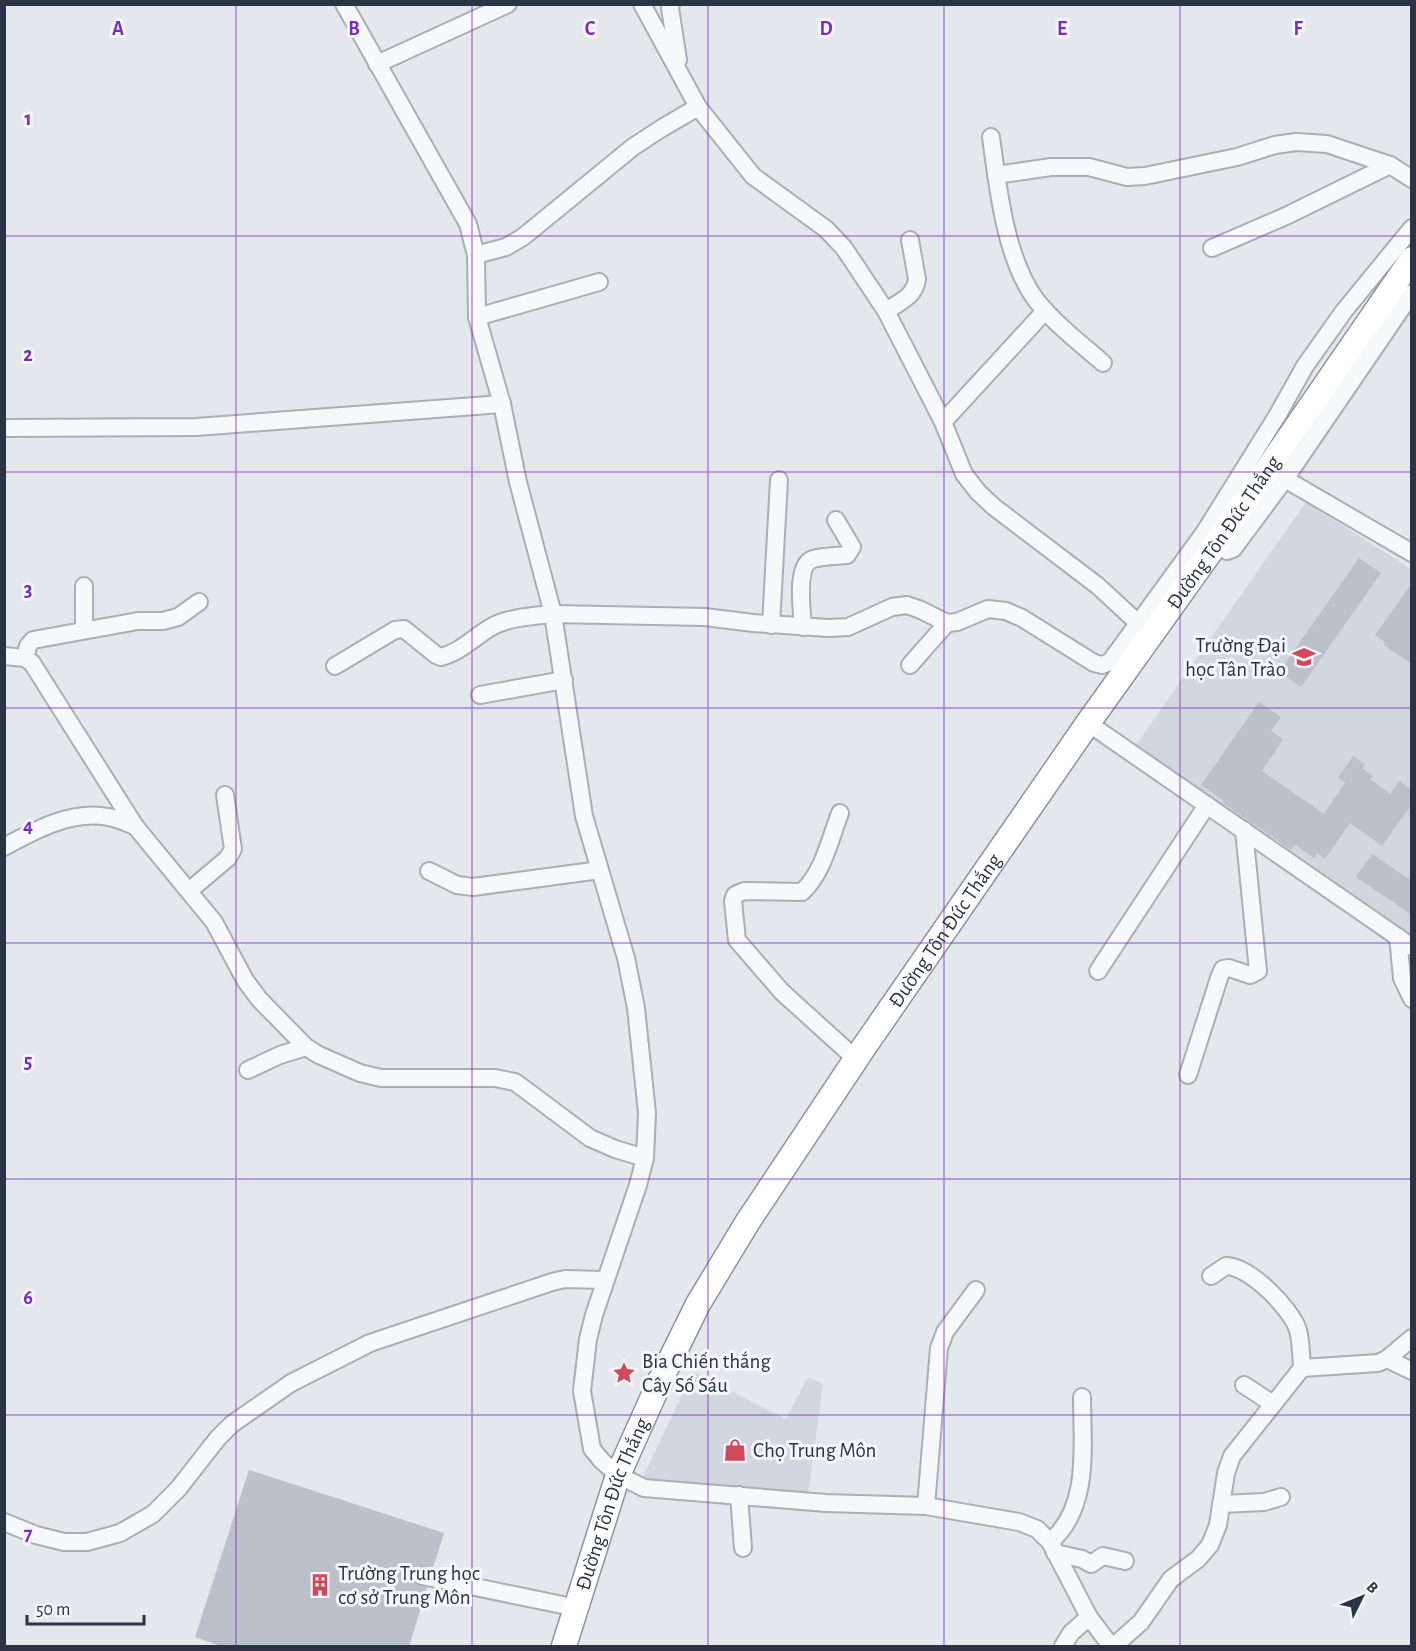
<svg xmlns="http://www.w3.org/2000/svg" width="1416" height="1651" viewBox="0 0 1416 1651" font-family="'Alegreya Sans',sans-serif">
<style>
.built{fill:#d2d6de}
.building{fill:#bbc0ca}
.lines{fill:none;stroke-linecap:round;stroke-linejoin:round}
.minor-casing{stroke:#a9aeb7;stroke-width:20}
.highway-casing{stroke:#8b94a3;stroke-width:27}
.minor{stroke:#f7f8fa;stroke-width:16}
.highway{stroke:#fff;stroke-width:24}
.grid{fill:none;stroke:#7b2cbf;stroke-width:1.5;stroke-opacity:0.55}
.labels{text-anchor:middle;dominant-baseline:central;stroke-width:6;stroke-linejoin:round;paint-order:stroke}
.street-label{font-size:21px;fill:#2b3445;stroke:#f4f6f9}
.poi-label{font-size:21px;fill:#2b3445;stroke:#f4f6f9;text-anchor:start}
.grid-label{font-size:20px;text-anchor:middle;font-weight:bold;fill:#7b2cbf;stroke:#f4f6f9;stroke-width:6;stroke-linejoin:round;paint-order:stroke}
</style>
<rect width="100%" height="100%" fill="#e4e7ec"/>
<!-- built -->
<g class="built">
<path d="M 1306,502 L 1411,569 L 1411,939 L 1136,745 Z"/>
<path d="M 693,1372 L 786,1419 L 808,1377 L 823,1384 L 808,1495 L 641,1481 Z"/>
</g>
<!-- building -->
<g class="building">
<path d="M 1359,558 L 1381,573 L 1301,687 L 1279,672 Z"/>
<path d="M 1412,583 L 1412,664 L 1384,645 L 1386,643 L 1375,635 Z"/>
<path d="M 1259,702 L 1281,717 L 1271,731 L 1283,739 L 1262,771 L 1324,814 L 1345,783 L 1338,778 L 1353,756 L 1365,764 L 1362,768 L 1373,776 L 1370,779 L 1390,794 L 1399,781 L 1412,790 L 1412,804 L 1382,846 L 1350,823 L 1325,859 L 1317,853 L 1314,858 L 1295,845 L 1291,850 L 1223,803 L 1224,801 L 1201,785 Z"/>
<path d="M 1372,854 L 1412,881 L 1412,915 L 1356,877 Z"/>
<path d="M 249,1470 L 444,1533 L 433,1568 L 419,1566 L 412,1573 L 415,1583 L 427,1588 L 409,1647 L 223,1647 L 195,1637 Z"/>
</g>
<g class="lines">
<!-- minor casing -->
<g class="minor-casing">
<g id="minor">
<path d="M 344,4 L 468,224 L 476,255 L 477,317 L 502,404 L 518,482 L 553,614 L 584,816 L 626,958 L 636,1008 L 647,1113 L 645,1158 L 638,1185 L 594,1315 L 588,1339 L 582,1391 L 592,1449 L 602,1461 L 618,1475 L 644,1488 L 826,1503 L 926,1506 L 1019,1522 L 1037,1529 L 1050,1542 L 1089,1617 L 1111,1646"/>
<path d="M 642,4 L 698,107 L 753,176 L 826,229 L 844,248 L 886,311 L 943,422 L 964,474 L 978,492 L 994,507 L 1098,586 L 1139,624"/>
<path d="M 671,4 L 670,8 L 678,60"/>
<path d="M 377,64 L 508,4"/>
<path d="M 991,137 C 998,188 1005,258 1036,300 C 1055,324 1080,343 1103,363"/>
<path d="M 996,175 L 1051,167 L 1089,167 L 1127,177 L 1145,176 L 1237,157 L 1275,145 L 1296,142 L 1327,144 L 1390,165 L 1412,179"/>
<path d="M 1212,248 L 1286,216 L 1390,165"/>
<path d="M 476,255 L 506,247 L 523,237 L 633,147 L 662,128 L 698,107"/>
<path d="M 886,311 C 900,302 915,296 917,279 L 910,240"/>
<path d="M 477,317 L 599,282"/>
<path d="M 943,422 L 1045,311"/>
<path d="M 4,428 L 196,427 L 502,404"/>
<path d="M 1285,479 L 1412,293"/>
<path d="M 1209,538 L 1227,551 L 1233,549 L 1285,479 L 1412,553"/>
<path d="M 84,586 L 84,630"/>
<path d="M 771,625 L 779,480"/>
<path d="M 803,627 C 802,611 795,565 813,559 C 823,556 836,556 847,555 L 852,547 L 836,520"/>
<path d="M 4,656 L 25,658 L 32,663 L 135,826 L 214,922 L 245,980 L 259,999 L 306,1047 L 319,1055 L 360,1073 L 381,1078 L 495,1078 L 515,1082 L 590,1138 L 615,1149 L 645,1158"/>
<path d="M 25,658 L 28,646 L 33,640 L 138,621 L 163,621 L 178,617 L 199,602"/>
<path d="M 910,665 L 947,623"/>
<path d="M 335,666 L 395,630 L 404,629 L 436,655 L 441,657 C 461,652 475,636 493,626 C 511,617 533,616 553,614 L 705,617 L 753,623 L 828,628 L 848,627 L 892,607 L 907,605 L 921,610 L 947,623 L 957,622 L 988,609 L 1006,611 L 1022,618 L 1094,663 L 1102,665 L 1110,662 L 1204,533 L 1277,416 L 1305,366 L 1344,311 L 1412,228"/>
<path d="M 480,695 L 564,680"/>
<path d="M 1088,723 L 1412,947"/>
<path d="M 840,813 C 830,839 823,873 802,892 L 744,891 L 735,895 L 733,901 L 737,940 L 782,992 L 856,1059"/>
<path d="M 4,847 C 35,830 72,810 108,817 C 117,818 127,823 135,826"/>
<path d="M 429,871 L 457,885 L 473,887 L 600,870"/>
<path d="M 190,890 L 228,858 L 233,849 L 225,795"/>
<path d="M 1398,937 L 1402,978 L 1412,999"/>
<path d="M 1098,971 L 1207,805"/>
<path d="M 248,1070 L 280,1055 L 306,1047"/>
<path d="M 1188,1075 L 1220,975 L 1223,969 L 1229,968 L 1250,975 L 1258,971 L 1244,830"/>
<path d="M 1387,1359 L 1412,1371"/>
<path d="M 1302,1368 L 1378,1363 L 1387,1359 L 1412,1338"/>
<path d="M 1244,1385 L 1273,1404"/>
<path d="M 739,1495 L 743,1548"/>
<path d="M 1221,1504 L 1264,1502 L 1281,1497"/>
<path d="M 926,1506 L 939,1348 L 945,1332 L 976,1290"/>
<path d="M 4,1522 L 36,1535 L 64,1542 L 87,1542 L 120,1533 L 153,1514 L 178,1489 L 218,1438 L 232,1424 L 291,1383 L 370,1343 L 552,1282 L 565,1279 L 605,1280"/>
<path d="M 1050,1542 C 1091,1507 1082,1445 1082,1397"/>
<path d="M 1055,1553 L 1082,1559 L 1091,1564 L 1103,1556 L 1125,1561"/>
<path d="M 422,1576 L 577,1608"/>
<path d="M 1063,1646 L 1071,1633 L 1089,1617"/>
<path d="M 1114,1646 L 1141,1622 L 1171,1579 L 1198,1559 L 1210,1545 L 1218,1525 L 1226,1473 L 1232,1456 L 1302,1368 C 1301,1355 1301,1341 1298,1330 C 1291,1308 1249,1266 1226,1266 L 1211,1276"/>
</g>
</g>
<!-- highway casing -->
<g class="highway-casing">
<g id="highway">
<path id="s1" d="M 564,1646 L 618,1475 L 660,1381 L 698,1304 L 747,1223 L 864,1047 L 1088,723 L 1216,544 L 1412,259"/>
</g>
</g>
<!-- minor -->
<use href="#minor" class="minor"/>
<!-- highway -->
<use href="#highway" class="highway"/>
</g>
<!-- grid -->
<path class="grid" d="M 236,4 L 236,1646M 472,4 L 472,1646M 708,4 L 708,1646M 944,4 L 944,1646M 1180,4 L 1180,1646M 4,236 L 1412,236M 4,472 L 1412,472M 4,708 L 1412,708M 4,943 L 1412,943M 4,1179 L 1412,1179M 4,1415 L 1412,1415"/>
<!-- icons -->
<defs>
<g id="university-bare" transform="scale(1.8)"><path d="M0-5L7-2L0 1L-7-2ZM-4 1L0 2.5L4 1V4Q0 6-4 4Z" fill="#d1495b" stroke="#f4f6f9" stroke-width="2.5" paint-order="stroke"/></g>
<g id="sight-bare" transform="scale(1.8)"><path d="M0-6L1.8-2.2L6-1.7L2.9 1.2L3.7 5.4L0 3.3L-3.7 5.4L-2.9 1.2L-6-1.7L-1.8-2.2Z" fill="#d1495b" stroke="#f4f6f9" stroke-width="2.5" paint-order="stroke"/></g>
<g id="shop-bare" transform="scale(1.8)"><path d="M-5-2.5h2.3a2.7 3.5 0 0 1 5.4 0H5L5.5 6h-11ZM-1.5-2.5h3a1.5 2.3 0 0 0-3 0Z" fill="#d1495b" stroke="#f4f6f9" stroke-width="2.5" paint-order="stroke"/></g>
<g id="building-bare" transform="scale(1.8)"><path d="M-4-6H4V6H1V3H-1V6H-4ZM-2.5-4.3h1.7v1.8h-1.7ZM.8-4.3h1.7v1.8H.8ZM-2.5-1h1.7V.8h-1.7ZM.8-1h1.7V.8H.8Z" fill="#d1495b" stroke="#f4f6f9" stroke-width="2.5" paint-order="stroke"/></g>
</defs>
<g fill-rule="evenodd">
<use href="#university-bare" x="1304" y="657"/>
<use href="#sight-bare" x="624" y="1373"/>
<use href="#shop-bare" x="735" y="1450"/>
<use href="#building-bare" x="320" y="1585"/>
</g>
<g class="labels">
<!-- street labels -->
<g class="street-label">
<text stroke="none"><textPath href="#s1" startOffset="1302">Đường Tôn Đức Thắng</textPath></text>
<text stroke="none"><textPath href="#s1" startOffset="816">Đường Tôn Đức Thắng</textPath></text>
<text stroke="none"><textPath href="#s1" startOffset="150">Đường Tôn Đức Thắng</textPath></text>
</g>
<!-- poi labels -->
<g class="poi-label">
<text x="1286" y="645" text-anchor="end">Trường Đại<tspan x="1286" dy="24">học Tân Trào</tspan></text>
<text x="642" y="1361">Bia Chiến thắng<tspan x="642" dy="24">Cây Số Sáu</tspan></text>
<text x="753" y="1450">Chọ Trung Môn</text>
<text x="338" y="1573">Trường Trung học<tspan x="338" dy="24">cơ sở Trung Môn</tspan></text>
</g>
</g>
<g class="grid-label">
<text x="118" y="35">A</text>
<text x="354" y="35">B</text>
<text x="590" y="35">C</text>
<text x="826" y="35">D</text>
<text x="1062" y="35">E</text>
<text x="1298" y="35">F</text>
<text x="28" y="125">1</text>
<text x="28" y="361">2</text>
<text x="28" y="596">3</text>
<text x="28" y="832">4</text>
<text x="28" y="1068">5</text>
<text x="28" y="1304">6</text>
<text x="28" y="1540">7</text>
</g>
<!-- border -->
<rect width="1416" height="1651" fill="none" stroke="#2b3445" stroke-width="12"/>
<!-- north arrow -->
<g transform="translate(1362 1597) rotate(47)" stroke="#f4f6f9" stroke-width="4.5" paint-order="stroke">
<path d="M0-4.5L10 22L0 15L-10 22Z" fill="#2b3445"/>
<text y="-9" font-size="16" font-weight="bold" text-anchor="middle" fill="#2b3445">B</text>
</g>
<!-- scale -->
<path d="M27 1615v9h117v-9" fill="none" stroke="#2b3445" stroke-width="3"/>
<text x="36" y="1615" font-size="18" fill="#2b3445" stroke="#f4f6f9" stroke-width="4.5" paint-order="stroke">50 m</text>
</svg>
